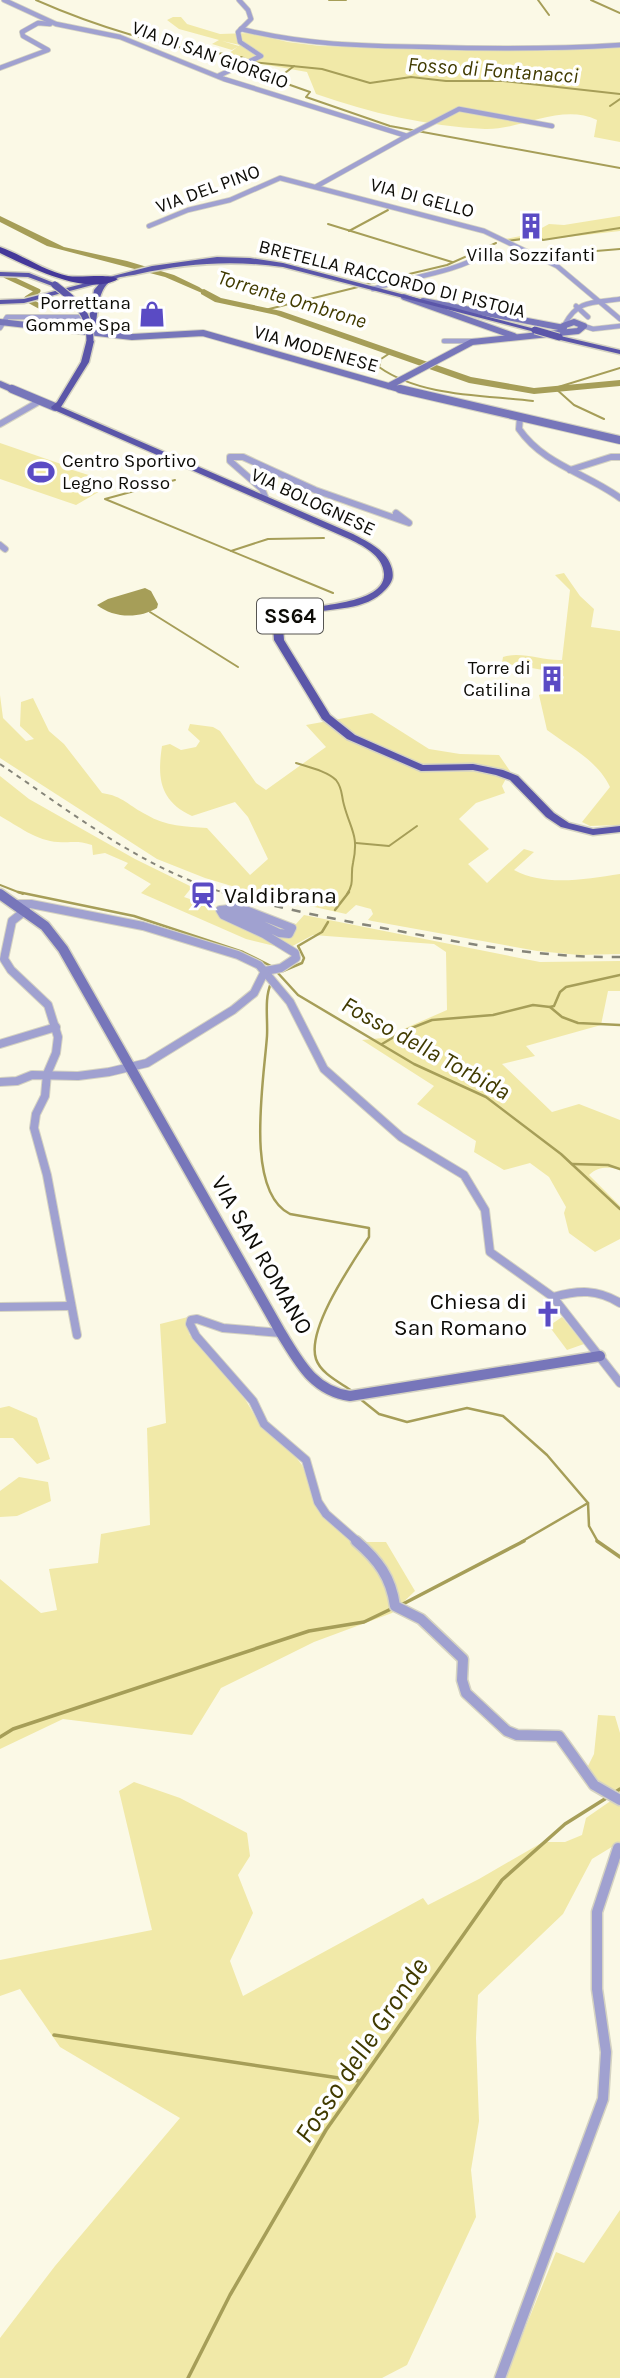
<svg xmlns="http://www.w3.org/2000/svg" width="620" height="2378" viewBox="0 0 620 2378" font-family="Karla,sans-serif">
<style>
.green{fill:#f1e9a8}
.water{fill:#a69e58}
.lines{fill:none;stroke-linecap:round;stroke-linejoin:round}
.stream-far2{stroke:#a69e58;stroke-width:2}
.stream-far1{stroke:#a69e58;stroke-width:2.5}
.stream{stroke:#a69e58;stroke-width:3.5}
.canal{stroke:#a69e58;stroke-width:5}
.river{fill:#a69e58;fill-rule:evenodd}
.street-far3-casing{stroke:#d5d3c2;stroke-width:6}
.street-far2-casing{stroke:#d5d3c2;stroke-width:8}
.street-far1-casing{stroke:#d5d3c2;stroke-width:10}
.street-casing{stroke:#d5d3c2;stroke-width:13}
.secondary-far2-casing{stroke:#d5d3c2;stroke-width:8}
.secondary-far1-casing{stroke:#d5d3c2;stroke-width:10}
.secondary-casing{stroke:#d5d3c2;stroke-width:13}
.primary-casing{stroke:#d5d3c2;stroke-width:3}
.highway-casing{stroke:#d5d3c2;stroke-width:3}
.street-far3{stroke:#a0a1d0;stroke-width:4.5}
.street-far2{stroke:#a0a1d0;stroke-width:6}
.street-far1{stroke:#a0a1d0;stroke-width:8}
.street{stroke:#a0a1d0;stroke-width:10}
.secondary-far2{stroke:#7776ba;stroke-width:6}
.secondary-far1{stroke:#7776ba;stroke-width:8}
.secondary{stroke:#7776ba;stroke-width:10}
.primary{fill:#5b56a9;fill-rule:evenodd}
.highway{fill:#45399a;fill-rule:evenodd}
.rail-far1{stroke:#868579;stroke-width:2;stroke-dasharray:5 5;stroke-linecap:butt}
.rail{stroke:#868579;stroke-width:2.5;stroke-dasharray:9 9;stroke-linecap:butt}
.primary-bridge-casing{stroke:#d5d3c2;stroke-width:9;stroke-linecap:butt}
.primary-bridge{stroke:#5b56a9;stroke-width:7}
.labels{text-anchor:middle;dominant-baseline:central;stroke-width:7;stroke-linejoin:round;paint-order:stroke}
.far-street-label{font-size:19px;fill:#0d0c07;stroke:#fff}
.far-poi-label{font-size:19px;fill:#0d0c07;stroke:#fff;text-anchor:end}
.far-water-label{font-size:21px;font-style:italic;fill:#413b00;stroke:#fff}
.shield{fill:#fff;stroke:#565551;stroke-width:2}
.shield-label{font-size:21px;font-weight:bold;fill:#0d0c07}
.poi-label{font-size:23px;fill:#0d0c07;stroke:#fff;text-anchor:start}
.street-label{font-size:23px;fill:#0d0c07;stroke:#fff}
.water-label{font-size:24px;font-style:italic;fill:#413b00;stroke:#fff}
.near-water-label{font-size:28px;font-style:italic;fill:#413b00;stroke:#fff}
</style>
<rect width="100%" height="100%" fill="#fbf9e6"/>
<!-- green -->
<g class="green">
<path d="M 173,17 L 181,17 L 187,24 L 220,34 L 250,33 L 288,42 L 320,46 L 546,51 L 620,45 L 620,142 L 594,137 L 597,120 C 561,103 522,130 485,129 C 427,126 370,113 316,94 L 307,72 L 262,64 L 228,54 L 240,45 L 222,41 L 239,46 L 232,50 L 212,44 L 219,40 L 179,29 L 167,20 Z"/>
<path d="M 620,216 L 620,231 L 550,239 L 500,240 L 531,234 L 549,224 L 564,225 Z"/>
<path d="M 0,443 L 64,465 L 63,467 L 114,483 L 76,505 L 0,479 Z"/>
<path d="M 564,573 L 580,596 L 594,609 L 591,627 L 620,631 L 620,825 L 590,826 L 582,822 L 610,787 C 597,760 571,748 547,730 L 539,695 L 561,687 L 564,677 L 561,673 L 502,663 L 503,657 C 521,651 543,661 562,660 L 570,590 L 555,575 Z"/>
<path d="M 0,695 L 3,718 L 26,741 L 34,739 L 20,726 L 21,702 L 33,698 L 49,731 L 64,744 L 102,793 C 123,796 129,806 147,815 C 165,826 187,827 207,828 L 250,875 L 268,859 L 248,817 L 235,802 L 192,816 C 160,801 157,779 162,746 L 170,744 L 181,750 L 196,747 L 200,741 L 188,730 L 190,724 L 213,727 L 220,731 L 256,783 L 266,790 L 326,747 L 306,725 L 372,713 L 429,749 L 460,754 L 499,755 L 510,771 L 502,786 L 505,793 L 476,803 L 459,819 L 489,849 L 468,864 L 487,883 L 524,849 L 534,852 L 514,870 C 546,887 585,879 620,874 L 620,954 L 579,955 L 537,951 L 372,921 L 368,920 L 373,914 L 371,909 L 356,905 L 346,914 L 265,896 L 205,878 L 157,859 L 0,758 Z"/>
<path d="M 0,776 L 29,799 L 135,859 L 192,887 L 184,897 L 213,907 L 229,906 L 296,924 L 304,915 L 540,962 L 620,961 L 620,991 L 608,991 L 601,1025 L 526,1046 L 535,1056 L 502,1064 L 552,1112 L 579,1104 L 620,1120 L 620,1169 C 608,1167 598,1166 589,1175 L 620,1206 L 620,1239 L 595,1252 L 569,1233 L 564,1213 L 566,1207 L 549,1177 L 530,1163 L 504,1170 L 474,1152 L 476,1141 L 417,1104 L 434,1086 L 362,1040 L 383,1038 L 447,1010 L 446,952 L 434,944 L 313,935 L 287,949 L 246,939 L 141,893 L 151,884 L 124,868 L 128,863 L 105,853 L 93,855 L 92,845 C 76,840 74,843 58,842 C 37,841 18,826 0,816 Z"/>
<path d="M 188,1317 L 189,1334 L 245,1399 L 262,1428 L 288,1447 L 302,1465 L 322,1513 L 351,1538 L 366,1542 L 386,1542 L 415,1591 L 392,1613 L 314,1642 L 221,1688 L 192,1735 L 63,1719 L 0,1749 L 0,1579 L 41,1613 L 57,1610 L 49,1569 L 98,1563 L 101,1534 L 150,1525 L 147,1428 L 166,1423 L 160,1324 Z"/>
<path d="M 562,1317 L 584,1344 L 567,1350 L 549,1326 Z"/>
<path d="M 9,1406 L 37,1418 L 50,1459 L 37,1464 L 13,1438 L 0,1438 L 0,1408 Z"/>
<path d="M 19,1477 L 48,1482 L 51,1501 L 17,1516 L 0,1517 L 0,1491 Z"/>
<path d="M 598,1715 L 615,1716 L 620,1733 L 620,1842 L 592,1859 L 563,1914 L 478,1995 L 476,2038 L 479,2121 L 471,2170 L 476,2217 L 407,2365 L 382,2378 L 0,2378 L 0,2338 L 55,2266 L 180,2118 L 60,2047 L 20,1989 L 0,1996 L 0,1960 L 152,1930 L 119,1791 L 134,1782 L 180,1798 L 247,1833 L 250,1856 L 238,1875 L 253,1913 L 230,1961 L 243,1996 L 423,1898 L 428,1905 L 479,1879 L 543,1842 L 565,1842 L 582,1835 L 586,1818 L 612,1800 L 587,1768 L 594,1754 Z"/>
<path d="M 620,2210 L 620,2378 L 505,2378 L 556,2252 L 584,2263 Z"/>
</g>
<!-- water -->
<g class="water">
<path d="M 0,216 L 64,247 L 127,261 L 174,275 L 199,287 L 218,300 L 165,277 L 47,246 L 0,222 Z"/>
<path d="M 145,588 L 151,591 L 158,604 L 157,608 C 139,619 113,618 97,605 L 108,599 Z"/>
</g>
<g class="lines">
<!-- stream-far2 -->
<g class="stream-far2">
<path d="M 36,0 C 88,23 171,51 228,54"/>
<path d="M 329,0 L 346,0"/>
<path d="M 538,0 L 549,15"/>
<path d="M 591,0 L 620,13"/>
<path d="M 241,57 L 252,62 L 322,69 L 370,83 L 411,77 L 446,81 L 503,81 L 620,94"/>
<path d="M 294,66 L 276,80 L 310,92 L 306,97 L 390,126 L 620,168"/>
<path d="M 610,106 L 620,99"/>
<path d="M 328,224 L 452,262"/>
<path d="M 349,231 L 388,210"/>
<path d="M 507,241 L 537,237 L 543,240 L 620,228"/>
<path d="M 584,252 L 620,249"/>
<path d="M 367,284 L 447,265 L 496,243"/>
<path d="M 265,310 L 358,287"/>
<path d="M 390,353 L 381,359 L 379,367 C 421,397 484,395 533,401"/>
<path d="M 604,419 L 574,405 L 555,388 L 620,368"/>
<path d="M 175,480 L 105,499 L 333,593"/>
<path d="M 231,551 L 268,539 L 324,538"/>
<path d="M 150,612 L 238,667"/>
<path d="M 296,763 C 308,767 327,771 336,780 C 343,789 341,795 344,805 C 351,831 359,835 353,863 C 350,875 355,883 347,894"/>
<path d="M 356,843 L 389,846 L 417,826"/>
<path d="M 0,885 L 23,894"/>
</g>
<!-- stream-far1 -->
<g class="stream-far1">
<path d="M 18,892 L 134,916 L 243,952 L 273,967"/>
<path d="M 335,910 L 349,892"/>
<path d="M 283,971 L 302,963 L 304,958 L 298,946 L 322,932 L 328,922"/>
<path d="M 277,972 L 298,995 L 414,1064 L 486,1097 L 561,1154 L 620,1209"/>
<path d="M 271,983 C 264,999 268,1019 267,1036 C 264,1080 244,1191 290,1214 L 369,1228 L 369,1237 C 353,1262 306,1329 316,1359 C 321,1374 341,1383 352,1391"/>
<path d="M 550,1007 L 554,1006 L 560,992 L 566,987 L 620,975"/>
<path d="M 382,1044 L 404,1031 L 432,1020 L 493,1015 L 533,1005 L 550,1007 L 562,1017 L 578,1023 L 620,1025"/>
<path d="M 572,1164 L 608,1165 L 620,1169"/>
<path d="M 359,1398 L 379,1414 L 407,1422 L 467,1408 L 503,1416 L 547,1455 L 588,1503 L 589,1526 L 598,1542"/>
<path d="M 521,1542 L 588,1503"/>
</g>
<!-- stream -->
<g class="stream">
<path d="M 597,1541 L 620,1557"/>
<path d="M 401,1605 L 524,1541"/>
<path d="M 0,1737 L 13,1729 L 309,1631 L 364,1622 L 391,1609"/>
<path d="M 614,1793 L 620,1789"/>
<path d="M 54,2035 L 359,2081"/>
<path d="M 188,2378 L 230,2295 L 326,2130 L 502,1880 L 565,1824 L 608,1797"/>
</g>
<!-- canal -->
<g class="canal">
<path d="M 6,276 L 38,291 L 27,298"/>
<path d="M 30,301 L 41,307"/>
</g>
<!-- river -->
<path class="river" d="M 204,289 L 221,298 L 281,311 L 471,377 L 534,388 L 620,380 L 620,386 L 534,394 L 469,383 L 276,315 L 215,302 L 201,294 L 201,290 Z"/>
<!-- street-far3 casing -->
<g class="street-far3-casing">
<g id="street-far3">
<path d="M 4,0 L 56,24 L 120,37 L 224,79 L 407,136 L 317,186"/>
<path d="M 239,0 L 248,10 L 251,19 L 241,29"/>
<path d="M 241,29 C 306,45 361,46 427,47 C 492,49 555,49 620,45"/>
<path d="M 0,68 L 48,50 L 23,36 L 22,32 L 38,23 L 50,24"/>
<path d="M 218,76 L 261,56 L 240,42 L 238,32 L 241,29"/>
<path d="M 407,136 L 459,109 L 552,126"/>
<path d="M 149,226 L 188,210 L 230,200 L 280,178 L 484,231 L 557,266 L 620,319"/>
<path d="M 373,289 C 408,277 454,273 484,254"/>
<path d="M 576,306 L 588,317"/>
<path d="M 565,324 C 578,299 594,303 620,299"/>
<path d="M 584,326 L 593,329 L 620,326"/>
<path d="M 0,328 L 7,317 L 82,317"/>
<path d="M 444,341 L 476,341"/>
</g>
</g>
<!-- street-far2 casing -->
<g class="street-far2-casing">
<g id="street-far2">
<path d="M 520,417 L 519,429 C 544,465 586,473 620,498"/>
<path d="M 0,424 L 40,401"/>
<path d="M 570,470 L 611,457 L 620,457"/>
<path d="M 266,499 L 262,489 L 230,461 L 230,457 L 243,457 L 315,490 L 409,523 L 396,513"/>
<path d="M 0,545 L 5,549"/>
</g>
</g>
<!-- street-far1 casing -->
<g class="street-far1-casing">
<g id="street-far1">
<path d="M 16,904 L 31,904 L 143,926 L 238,955 L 259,965 L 290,1002 L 324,1069 L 401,1137 L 464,1175 L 485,1210 L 490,1252 L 553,1297 L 620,1383"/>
<path d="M 233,905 L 292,928 L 289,934 L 279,933 L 229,909 L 220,910 L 223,915 L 264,934 L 295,953 L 296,958 L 281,968 L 265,971"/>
<path d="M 26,910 L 12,921 L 4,959 L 11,970 L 48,1005 L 58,1037 L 56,1053 L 47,1074 L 45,1096 L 36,1114 L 34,1128 L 47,1175 L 77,1335"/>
<path d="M 0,1044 L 56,1027"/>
<path d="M 0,1082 L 17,1081 L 32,1075 L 78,1076 L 109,1072 L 147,1063 L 233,1010 L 254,993 L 265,971"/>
<path d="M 553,1297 C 579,1290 597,1289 620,1303"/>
<path d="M 0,1307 L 71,1306"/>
<path d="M 281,1333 L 223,1328 L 197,1319 L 191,1320 L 190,1324 L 196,1336 L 253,1401 L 264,1424 L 306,1460 L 318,1502 L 326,1514 L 358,1542"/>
</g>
</g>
<!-- street casing -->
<g class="street-casing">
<g id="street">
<path d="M 356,1541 C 378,1560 391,1577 395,1606 L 421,1619 L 463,1659 L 462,1680 L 466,1693 L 507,1731 L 517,1735 L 559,1736 L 594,1785 L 620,1800"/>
<path d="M 500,2378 L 603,2099 L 606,2052 L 597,1989 L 597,1912 L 618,1848"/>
</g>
</g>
<!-- secondary-far2 casing -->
<g class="secondary-far2-casing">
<g id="secondary-far2">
<path d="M 404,297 L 514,336"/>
<path d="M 423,301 L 564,328"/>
<path d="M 0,322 L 132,337 L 203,333 L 406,391"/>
<path d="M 0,384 L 16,391"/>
<path d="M 389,386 L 472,342 L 578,331 L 584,326 L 574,322 L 563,326"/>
</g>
</g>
<!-- secondary-far1 casing -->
<g class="secondary-far1-casing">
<g id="secondary-far1">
<path d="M 12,389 L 55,407"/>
<path d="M 400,389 L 620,440"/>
</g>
</g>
<!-- secondary casing -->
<g class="secondary-casing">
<path id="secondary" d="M 0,894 L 45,926 L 63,949 L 281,1333 C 299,1362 313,1391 350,1396 L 600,1356"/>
</g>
<!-- primary casing -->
<g class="primary-casing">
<g id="primary">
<path d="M 217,257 L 250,258 L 283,263 L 539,330 L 535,332 L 283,267 C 233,260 187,263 138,274 C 130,276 118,276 111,281 C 97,289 98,315 95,330 L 91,332 L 87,330 L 94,290 L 100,283 L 24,303 L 0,304 L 0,300 L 24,299 L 152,266 Z"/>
<path d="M 0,272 L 29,273 L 59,285 L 55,287 L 28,277 L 0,276 Z"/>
<path d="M 556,335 L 620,350 L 620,354 L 556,339 Z"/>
<path d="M 87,339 L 94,341 L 89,362 L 61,407 L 353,534 C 368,542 388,551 392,569 C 394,578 392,582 386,589 C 365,612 333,607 305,614 C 295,617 290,621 283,628 L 284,640 L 330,715 L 355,735 L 423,765 L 473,764 L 503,770 L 518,776 L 554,813 L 569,823 L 593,829 L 620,826 L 620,832 L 593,835 L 561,827 L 546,817 L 510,780 L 496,775 L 473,770 L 421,771 L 347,739 L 322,719 L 274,640 L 273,628 C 280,620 285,615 294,611 C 314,604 385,605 384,574 C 383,555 362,545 347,538 L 52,409 L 51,407 L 57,402 L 81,362 Z"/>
</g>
</g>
<!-- highway casing -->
<g class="highway-casing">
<path id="highway" d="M 0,247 C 23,255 44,271 68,276 C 82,278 109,273 118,279 C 88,297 29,267 0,253 Z"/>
</g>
<!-- street-far3 -->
<use href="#street-far3" class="street-far3"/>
<!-- street-far2 -->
<use href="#street-far2" class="street-far2"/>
<!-- street-far1 -->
<use href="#street-far1" class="street-far1"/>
<!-- street -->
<use href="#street" class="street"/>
<!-- secondary-far2 -->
<use href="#secondary-far2" class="secondary-far2"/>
<!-- secondary-far1 -->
<use href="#secondary-far1" class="secondary-far1"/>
<!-- secondary -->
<use href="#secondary" class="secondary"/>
<!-- primary -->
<use href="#primary" class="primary"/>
<!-- highway -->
<use href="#highway" class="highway"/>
<!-- rail-far1 -->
<path class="rail-far1" d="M 0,764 C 74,814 141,868 228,894"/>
<!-- rail -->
<path class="rail" d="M 222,892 C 280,909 339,920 399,931 C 472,945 545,958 620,957"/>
<!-- primary-bridge casing -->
<g class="primary-bridge-casing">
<g id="primary-bridge">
<path d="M 55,285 C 75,300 91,314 90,341"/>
<path d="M 535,330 L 559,337"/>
</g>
</g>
<!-- primary-bridge -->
<use href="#primary-bridge" class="primary-bridge"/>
</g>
<!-- icons -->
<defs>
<g id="building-bare" transform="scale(2.1)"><path d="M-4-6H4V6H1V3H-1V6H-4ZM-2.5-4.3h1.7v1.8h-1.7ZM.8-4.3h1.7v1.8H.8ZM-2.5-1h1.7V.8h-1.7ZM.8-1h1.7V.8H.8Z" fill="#5a4bc4" stroke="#fff" stroke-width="2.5" paint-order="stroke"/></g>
<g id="shop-bare" transform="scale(2.1)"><path d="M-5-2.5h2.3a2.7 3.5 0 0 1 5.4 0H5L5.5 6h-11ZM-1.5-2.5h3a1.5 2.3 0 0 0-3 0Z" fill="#5a4bc4" stroke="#fff" stroke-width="2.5" paint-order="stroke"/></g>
<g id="stadium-bare" transform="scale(2.1)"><path d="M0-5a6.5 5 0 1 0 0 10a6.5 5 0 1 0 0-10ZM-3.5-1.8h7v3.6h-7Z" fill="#5a4bc4" stroke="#fff" stroke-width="2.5" paint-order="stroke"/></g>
<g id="station-bare" transform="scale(2.1)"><path d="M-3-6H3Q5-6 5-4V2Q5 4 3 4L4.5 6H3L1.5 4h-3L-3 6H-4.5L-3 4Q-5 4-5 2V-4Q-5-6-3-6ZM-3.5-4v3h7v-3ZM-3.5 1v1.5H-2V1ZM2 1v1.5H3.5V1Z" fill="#5a4bc4" stroke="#fff" stroke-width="2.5" paint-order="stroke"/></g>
<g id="church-bare" transform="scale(2.1)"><path d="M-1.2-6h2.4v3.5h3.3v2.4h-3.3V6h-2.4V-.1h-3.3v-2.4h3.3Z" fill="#5a4bc4" stroke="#fff" stroke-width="2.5" paint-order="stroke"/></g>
</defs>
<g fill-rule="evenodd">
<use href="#building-bare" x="531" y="226"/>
<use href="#shop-bare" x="152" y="314"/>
<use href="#stadium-bare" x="41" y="472"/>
<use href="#building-bare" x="552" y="679"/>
<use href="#station-bare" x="203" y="895"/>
<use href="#church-bare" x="548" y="1314"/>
</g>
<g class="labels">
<!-- far-street labels -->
<g class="far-street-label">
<text transform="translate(210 55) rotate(20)">VIA DI SAN GIORGIO</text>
<text transform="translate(208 189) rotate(-20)">VIA DEL PINO</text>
<text transform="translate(422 198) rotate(15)">VIA DI GELLO</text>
<text transform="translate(392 279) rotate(14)">BRETELLA RACCORDO DI PISTOIA</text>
<text transform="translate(316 349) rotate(16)">VIA MODENESE</text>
<text transform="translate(313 502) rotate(25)">VIA BOLOGNESE</text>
</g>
<!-- far-poi labels -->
<g class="far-poi-label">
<text x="531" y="255" text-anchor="middle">Villa Sozzifanti</text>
<text x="131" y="303">Porrettana<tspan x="131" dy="22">Gomme Spa</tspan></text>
<text x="62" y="461" text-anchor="start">Centro Sportivo<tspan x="62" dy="22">Legno Rosso</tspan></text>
<text x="531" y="668">Torre di<tspan x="531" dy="22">Catilina</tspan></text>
</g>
<!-- far-water labels -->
<g class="far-water-label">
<text transform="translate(493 70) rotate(4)">Fosso di Fontanacci</text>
<text transform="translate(292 299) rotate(17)">Torrente Ombrone</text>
</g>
<!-- shield labels -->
<rect class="shield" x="257" y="598.5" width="66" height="35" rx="5"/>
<g class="shield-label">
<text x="290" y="616">SS64</text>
</g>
<!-- poi labels -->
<g class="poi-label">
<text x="224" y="895">Valdibrana</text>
<text x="527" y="1301" text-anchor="end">Chiesa di<tspan x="527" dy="26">San Romano</tspan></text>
</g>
<!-- street labels -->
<g class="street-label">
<text transform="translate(262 1255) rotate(60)">VIA SAN ROMANO</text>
</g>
<!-- water labels -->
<g class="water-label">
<text transform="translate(426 1048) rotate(29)">Fosso della Torbida</text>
</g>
<!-- near-water labels -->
<g class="near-water-label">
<text transform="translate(361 2050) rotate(-56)">Fosso delle Gronde</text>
</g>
</g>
</svg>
